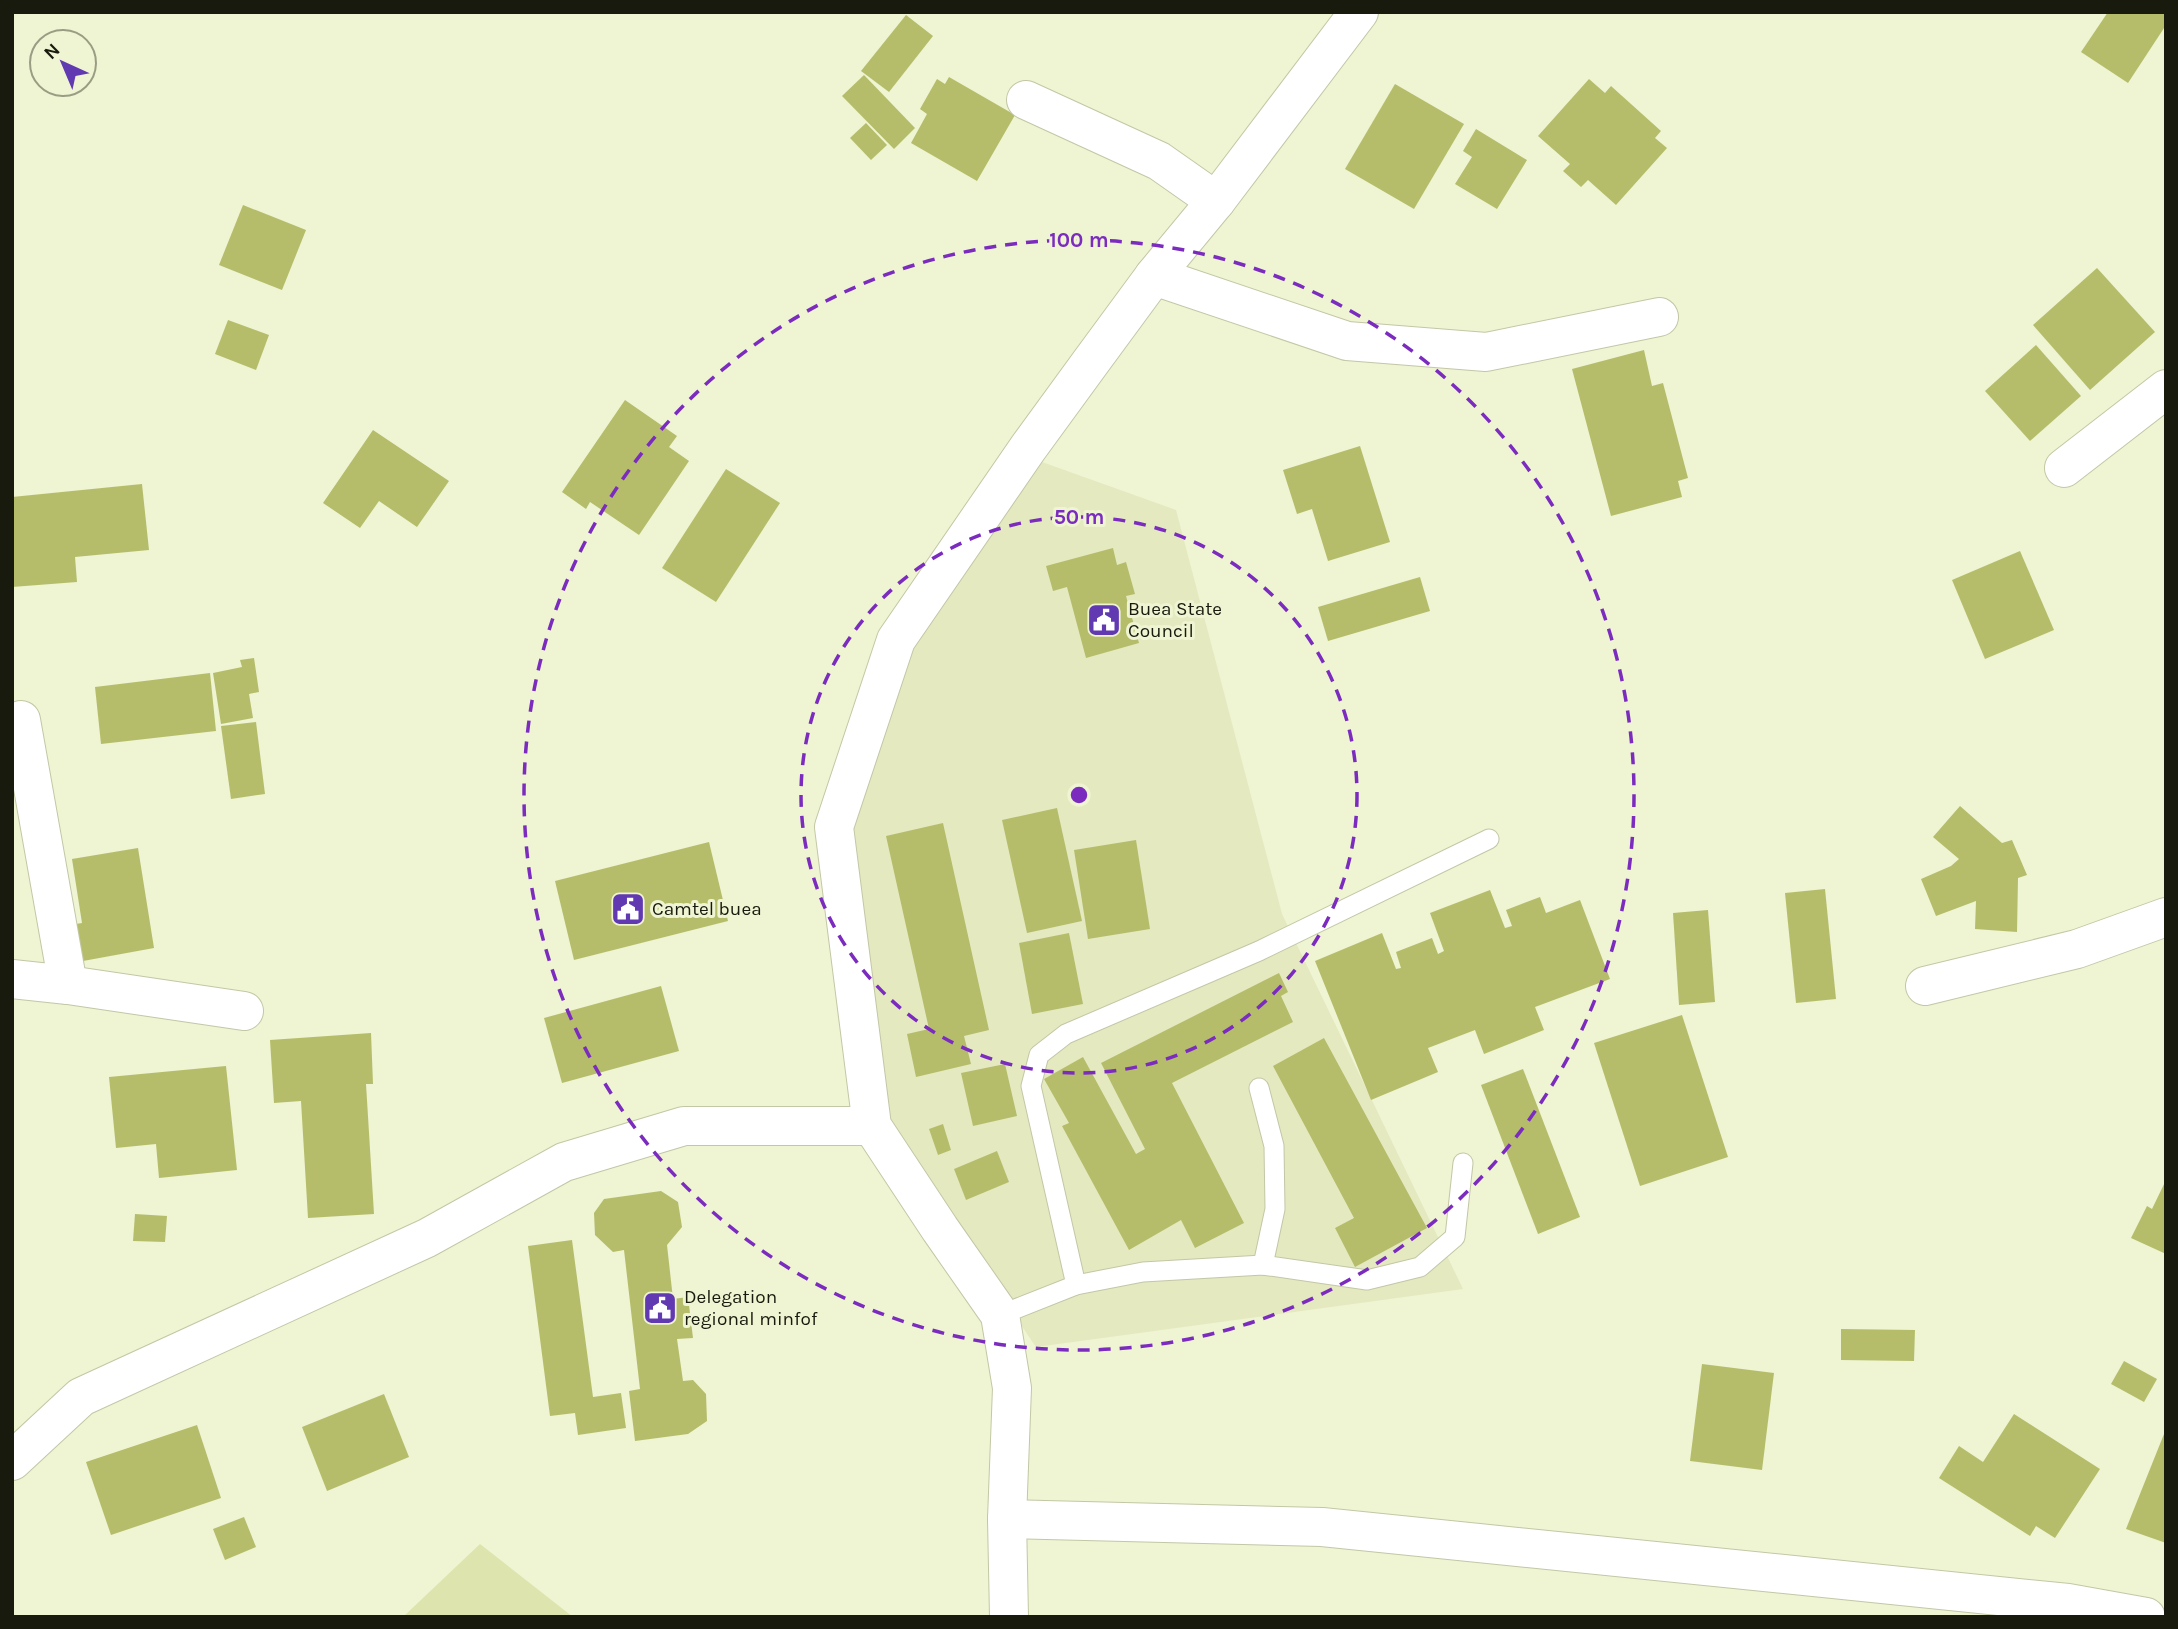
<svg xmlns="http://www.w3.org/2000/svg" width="2178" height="1629" viewBox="0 0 2178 1629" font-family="Karla,sans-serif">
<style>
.built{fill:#e4e9c0}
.green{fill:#dde4ad}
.building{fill:#b5bd6b}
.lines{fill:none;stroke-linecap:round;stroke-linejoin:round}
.service-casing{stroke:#c3c7a6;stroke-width:21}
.minor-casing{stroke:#c3c7a6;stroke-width:40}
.service{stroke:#fff;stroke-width:19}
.minor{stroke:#fff;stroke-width:38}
.ring{fill:none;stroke:#7b2cbf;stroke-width:3.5;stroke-dasharray:12 9}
.labels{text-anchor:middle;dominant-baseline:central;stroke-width:6;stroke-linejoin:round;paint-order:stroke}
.poi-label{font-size:19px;fill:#191a0e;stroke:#eff4d2;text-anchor:start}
.centre{fill:#7b2cbf;stroke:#eff4d2;stroke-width:3.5}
.ring-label{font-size:21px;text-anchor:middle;font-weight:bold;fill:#7b2cbf;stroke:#eff4d2;stroke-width:6;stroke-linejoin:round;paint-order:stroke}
</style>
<rect width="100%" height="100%" fill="#eff4d2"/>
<!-- built -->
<path class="built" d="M 1028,457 L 1176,510 L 1282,914 L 1463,1289 L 1036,1347 L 886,1126 L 841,830 L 900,644 Z"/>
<!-- green -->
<path class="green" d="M 480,1544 L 573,1617 L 403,1617 Z"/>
<!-- building -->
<g class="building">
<path d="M 2108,12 L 2166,12 L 2166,25 L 2128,83 L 2081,52 Z"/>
<path d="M 906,15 L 933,36 L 889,92 L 861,71 Z"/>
<path d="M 864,75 L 915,128 L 894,149 L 842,96 Z"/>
<path d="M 949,77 L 1015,115 L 977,181 L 911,143 L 927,114 L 920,109 L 937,79 L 945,84 Z"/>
<path d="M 1589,79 L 1605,93 L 1611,86 L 1661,131 L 1655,138 L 1667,148 L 1616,205 L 1588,180 L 1581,187 L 1563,171 L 1570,164 L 1538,136 Z"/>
<path d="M 1395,84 L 1464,124 L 1414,209 L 1345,169 Z"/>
<path d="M 866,123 L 887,145 L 871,160 L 850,138 Z"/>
<path d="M 1476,129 L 1527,160 L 1497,209 L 1455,184 L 1472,157 L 1463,151 Z"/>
<path d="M 243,205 L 306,230 L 282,290 L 219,265 Z"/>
<path d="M 2097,268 L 2155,332 L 2090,390 L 2033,325 Z"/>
<path d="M 228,320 L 269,335 L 256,370 L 215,354 Z"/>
<path d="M 2036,345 L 2081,396 L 2030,441 L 1985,391 Z"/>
<path d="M 1644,350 L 1652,386 L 1663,383 L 1688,478 L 1678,481 L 1682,497 L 1611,516 L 1572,369 Z"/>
<path d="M 625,400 L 677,436 L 669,447 L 689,461 L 639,535 L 590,502 L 586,509 L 562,492 Z"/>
<path d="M 373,430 L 449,481 L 417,527 L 379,501 L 360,528 L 323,503 Z"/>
<path d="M 1360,446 L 1390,542 L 1328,561 L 1312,509 L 1297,514 L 1283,470 Z"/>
<path d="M 726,469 L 780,503 L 716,602 L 662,568 Z"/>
<path d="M 142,484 L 149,550 L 75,557 L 77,582 L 12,587 L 12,497 Z"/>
<path d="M 1113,548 L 1117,565 L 1126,562 L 1135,594 L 1126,596 L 1139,643 L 1086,658 L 1067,587 L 1053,591 L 1046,566 Z"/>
<path d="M 2020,551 L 2054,630 L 1985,659 L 1952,580 Z"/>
<path d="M 1420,577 L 1430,611 L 1328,641 L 1318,607 Z"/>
<path d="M 254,658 L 259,692 L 249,694 L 253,718 L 221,724 L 213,673 L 242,667 L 240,660 Z"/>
<path d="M 210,673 L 216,731 L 101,744 L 95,687 Z"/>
<path d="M 256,722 L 265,794 L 231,799 L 221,726 Z"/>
<path d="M 1960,806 L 2002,843 L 2012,840 L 2027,875 L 2018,878 L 2017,932 L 1975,929 L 1976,901 L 1936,916 L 1921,879 L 1951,866 L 1959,859 L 1933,837 Z"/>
<path d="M 1057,808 L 1082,921 L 1027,933 L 1002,820 Z"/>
<path d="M 943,823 L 989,1030 L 964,1036 L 971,1064 L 916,1077 L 907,1034 L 929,1029 L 886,836 Z"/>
<path d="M 1136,840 L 1150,929 L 1088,939 L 1074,850 Z"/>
<path d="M 709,842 L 728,921 L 574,960 L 555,881 Z"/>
<path d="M 138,848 L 154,948 L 83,961 L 76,924 L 82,923 L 72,859 Z"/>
<path d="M 1825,889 L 1836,999 L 1796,1003 L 1785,893 Z"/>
<path d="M 1490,890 L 1505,928 L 1512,926 L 1506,910 L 1540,897 L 1546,913 L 1580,900 L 1610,979 L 1535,1007 L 1544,1030 L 1484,1054 L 1475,1030 L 1428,1048 L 1438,1072 L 1371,1100 L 1315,961 L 1382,933 L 1396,969 L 1401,968 L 1396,952 L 1432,938 L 1438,954 L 1444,951 L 1430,913 Z"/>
<path d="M 1708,910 L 1715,1002 L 1679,1005 L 1673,913 Z"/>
<path d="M 1069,933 L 1083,1004 L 1032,1014 L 1019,943 Z"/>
<path d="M 1279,973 L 1288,992 L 1281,996 L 1293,1022 L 1172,1083 L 1244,1223 L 1195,1248 L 1181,1220 L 1129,1250 L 1062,1126 L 1069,1123 L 1044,1079 L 1083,1057 L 1136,1154 L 1145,1149 L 1101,1063 Z"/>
<path d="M 661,986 L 679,1051 L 562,1083 L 544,1018 Z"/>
<path d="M 1682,1015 L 1728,1157 L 1640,1186 L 1594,1043 Z"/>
<path d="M 371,1033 L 373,1084 L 366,1084 L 374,1214 L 308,1218 L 301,1101 L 274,1103 L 270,1040 Z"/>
<path d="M 1324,1038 L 1427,1228 L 1355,1267 L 1335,1228 L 1354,1218 L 1273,1066 Z"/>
<path d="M 1005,1064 L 1017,1116 L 973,1126 L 961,1073 Z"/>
<path d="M 226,1066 L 237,1170 L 159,1178 L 156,1144 L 116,1148 L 109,1077 Z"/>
<path d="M 1523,1069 L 1580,1217 L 1538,1234 L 1481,1085 Z"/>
<path d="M 943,1124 L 951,1150 L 938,1155 L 929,1129 Z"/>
<path d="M 997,1151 L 1009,1182 L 966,1200 L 954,1169 Z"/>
<path d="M 2166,1180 L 2166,1254 L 2131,1238 L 2147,1206 L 2152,1209 Z"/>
<path d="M 661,1191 L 678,1202 L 682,1227 L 667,1245 L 673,1299 L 688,1297 L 693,1338 L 677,1339 L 683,1381 L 693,1380 L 706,1394 L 707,1421 L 688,1434 L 635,1441 L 629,1391 L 640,1389 L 624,1250 L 613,1252 L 595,1235 L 594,1213 L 604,1199 Z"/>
<path d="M 135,1214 L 167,1216 L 165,1242 L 133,1241 Z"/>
<path d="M 572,1240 L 593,1397 L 621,1393 L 626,1428 L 578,1435 L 575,1413 L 550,1416 L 528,1246 Z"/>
<path d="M 1841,1329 L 1915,1330 L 1914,1361 L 1841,1360 Z"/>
<path d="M 2124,1361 L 2157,1379 L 2144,1402 L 2111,1384 Z"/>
<path d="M 1702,1364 L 1774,1373 L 1762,1470 L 1690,1461 Z"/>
<path d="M 384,1394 L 409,1457 L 327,1491 L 302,1427 Z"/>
<path d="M 2014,1414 L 2100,1469 L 2055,1538 L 2036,1526 L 2030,1536 L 1939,1478 L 1959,1446 L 1983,1462 Z"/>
<path d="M 197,1425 L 221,1498 L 111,1535 L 86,1462 Z"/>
<path d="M 2164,1434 L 2166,1435 L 2166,1543 L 2126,1529 Z"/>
<path d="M 244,1517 L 256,1547 L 225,1560 L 213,1529 Z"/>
</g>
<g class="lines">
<!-- service casing -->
<g class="service-casing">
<g id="service">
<path d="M 1259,1088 L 1274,1146 L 1275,1209 L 1263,1265"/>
<path d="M 1076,1285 L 1031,1086 L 1039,1055 L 1066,1034 L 1259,951 L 1489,839"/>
<path d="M 1000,1315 L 1076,1285 L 1143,1272 L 1263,1265 L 1367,1280 L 1420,1267 L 1455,1237 L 1463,1163"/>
</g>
</g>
<!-- minor casing -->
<g class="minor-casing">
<g id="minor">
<path d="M 1026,100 L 1159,161 L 1216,201"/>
<path d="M 1154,276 L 1347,341 L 1486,352 L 1659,317"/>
<path d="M 2064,468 L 2166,389"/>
<path d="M 12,979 L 68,985 L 21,720"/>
<path d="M 68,985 L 244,1011"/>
<path d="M 1925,986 L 2077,949 L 2166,917"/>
<path d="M 12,1461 L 81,1397 L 427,1238 L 564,1162 L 684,1126 L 872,1126"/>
<path d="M 1007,1519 L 1322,1527 L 2068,1603 L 2146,1617"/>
<path d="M 1009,1617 L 1007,1519 L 1012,1388 L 1000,1315 L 940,1229 L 872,1126 L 834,827 L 896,640 L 1028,448 L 1090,363 L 1154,276 L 1216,201 L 1359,12"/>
</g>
</g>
<!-- service -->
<use href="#service" class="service"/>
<!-- minor -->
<use href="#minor" class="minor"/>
</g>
<!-- distance rings -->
<g class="ring">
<circle cx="1079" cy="795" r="278"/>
<circle cx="1079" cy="795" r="555"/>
</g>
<!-- icons -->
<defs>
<g id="civic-square" transform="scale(1.75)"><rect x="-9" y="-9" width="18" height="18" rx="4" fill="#6139b1" stroke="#eff4d2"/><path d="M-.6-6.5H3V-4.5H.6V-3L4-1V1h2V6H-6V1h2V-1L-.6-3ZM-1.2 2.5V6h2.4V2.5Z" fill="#fff"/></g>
</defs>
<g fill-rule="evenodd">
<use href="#civic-square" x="1104" y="620"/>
<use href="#civic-square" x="628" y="909"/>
<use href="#civic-square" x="660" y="1308"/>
</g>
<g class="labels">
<!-- poi labels -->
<g class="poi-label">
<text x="1128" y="609">Buea State<tspan x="1128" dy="22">Council</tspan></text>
<text x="652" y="909">Camtel buea</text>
<text x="684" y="1297">Delegation<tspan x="684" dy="22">regional minfof</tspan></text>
</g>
</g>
<circle cx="1079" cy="795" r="10" class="centre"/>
<g class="ring-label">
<text x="1079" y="247">100 m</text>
<text x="1079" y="524">50 m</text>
</g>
<!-- border -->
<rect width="2178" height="1629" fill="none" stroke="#191a0e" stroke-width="28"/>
<!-- north arrow -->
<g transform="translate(63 63) rotate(316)"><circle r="33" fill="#eff4d2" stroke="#999d84" stroke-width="2"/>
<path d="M0-5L12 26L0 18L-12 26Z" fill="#6139b1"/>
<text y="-10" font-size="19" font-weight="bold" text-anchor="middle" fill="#191a0e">N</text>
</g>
</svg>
